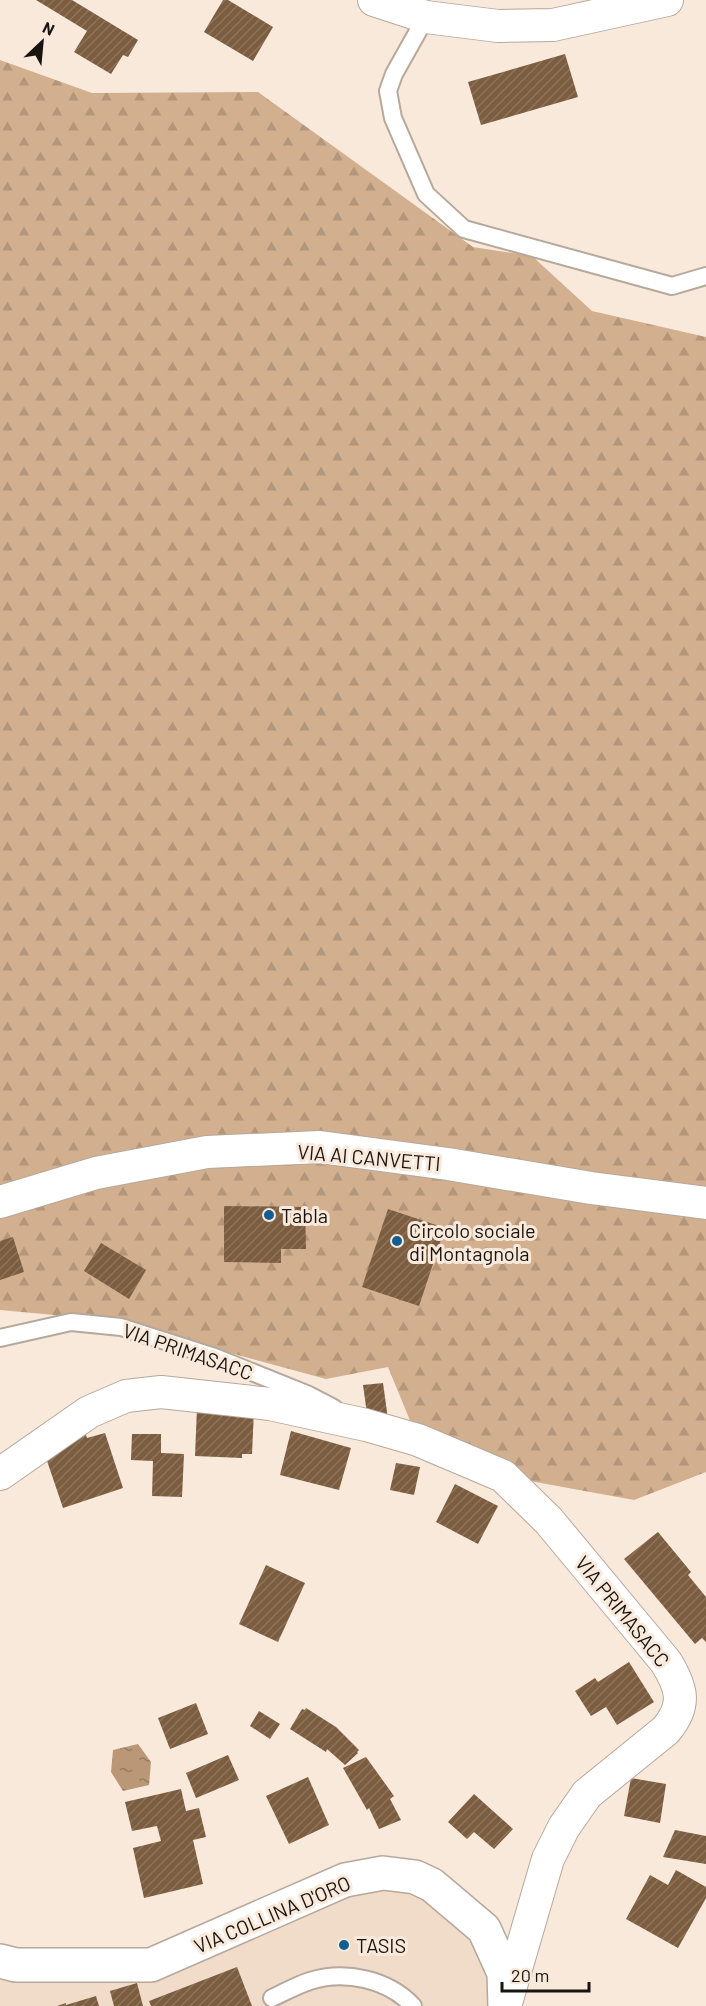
<svg xmlns="http://www.w3.org/2000/svg" width="706" height="2006" viewBox="0 0 706 2006" font-family="Barlow,sans-serif">
<style>
.built{fill:#f1dcc9}
.forest{fill:url(#forest-firs)}
.water{fill:url(#water-ripples)}
.building{fill:url(#building-hatch)}
.lines{fill:none;stroke-linecap:round;stroke-linejoin:round}
.service-casing{stroke:#b6a89b;stroke-width:20}
.minor-casing{stroke:#b6a89b;stroke-width:34}
.tertiary-casing{stroke:#b6a89b;stroke-width:36}
.service{stroke:#fff;stroke-width:16}
.minor{stroke:#fff;stroke-width:32}
.tertiary{stroke:#fff;stroke-width:33}
.poi-dot{fill:#125d91;stroke:#f8e9db;stroke-width:2}
.labels{text-anchor:middle;dominant-baseline:central;stroke-width:6;stroke-linejoin:round;paint-order:stroke}
.street-label{font-size:20px;fill:#19140f;stroke:#f8e9db}
.poi-label{font-size:20px;fill:#19140f;stroke:#f8e9db;text-anchor:start}
</style>
<defs>
<pattern id="forest-firs" width="22" height="20" patternUnits="userSpaceOnUse" patternTransform="scale(1.5)"><rect width="22" height="20" fill="#d2af8f"/><path d="M5 1l3.5 6h-7zM16 11l3.5 6h-7z" fill="#b4967a"/></pattern>
<pattern id="water-ripples" width="26" height="14" patternUnits="userSpaceOnUse" patternTransform="scale(1.5)"><rect width="26" height="14" fill="#b99777"/><path d="M2 4q2-2 4 0t4 0M15 11q2-2 4 0t4 0" fill="none" stroke="#967a60"/></pattern>
<pattern id="building-hatch" width="6" height="6" patternUnits="userSpaceOnUse" patternTransform="scale(1.5)"><rect width="6" height="6" fill="#7c5d3f"/><path d="M-1 1l2-2M0 6l6-6M5 7l2-2" fill="none" stroke="#8c745d"/></pattern>
</defs>
<rect width="100%" height="100%" fill="#f8e9db"/>
<!-- built -->
<path class="built" d="M 383,1873 L 484,1929 L 505,2006 L 0,2006 L 0,1961 L 151,1965 Z"/>
<!-- forest -->
<path class="forest" d="M 0,60 L 92,93 L 258,92 L 473,247 L 532,256 L 592,311 L 706,337 L 706,1472 L 634,1500 L 503,1476 L 418,1440 L 388,1367 L 326,1379 L 109,1320 L 0,1310 Z"/>
<!-- water -->
<path class="water" d="M 138,1744 L 151,1762 L 149,1785 L 123,1791 L 111,1772 L 113,1750 Z"/>
<!-- building -->
<g class="building">
<path d="M 36,0 L 72,0 L 138,40 L 128,57 L 123,55 L 111,74 L 74,52 L 87,31 Z"/>
<path d="M 223,0 L 228,0 L 273,27 L 253,61 L 204,32 Z"/>
<path d="M 565,54 L 578,97 L 481,125 L 468,82 Z"/>
<path d="M 224,1206 L 305,1207 L 306,1249 L 281,1249 L 281,1263 L 224,1262 Z"/>
<path d="M 388,1209 L 445,1228 L 419,1306 L 362,1287 Z"/>
<path d="M 13,1237 L 24,1272 L 0,1280 L 0,1241 Z"/>
<path d="M 101,1243 L 146,1270 L 129,1299 L 84,1271 Z"/>
<path d="M 383,1383 L 388,1419 L 368,1421 L 363,1385 Z"/>
<path d="M 197,1407 L 254,1410 L 252,1454 L 242,1454 L 242,1458 L 195,1456 Z"/>
<path d="M 291,1431 L 351,1448 L 339,1490 L 280,1475 Z"/>
<path d="M 85,1432 L 87,1438 L 105,1433 L 123,1488 L 63,1508 L 44,1452 Z"/>
<path d="M 132,1434 L 161,1434 L 161,1453 L 184,1454 L 182,1497 L 152,1496 L 153,1461 L 131,1460 Z"/>
<path d="M 396,1463 L 420,1467 L 414,1495 L 390,1490 Z"/>
<path d="M 455,1484 L 498,1506 L 478,1544 L 436,1522 Z"/>
<path d="M 658,1532 L 691,1572 L 688,1575 L 706,1597 L 706,1642 L 702,1638 L 695,1644 L 624,1559 Z"/>
<path d="M 266,1565 L 305,1583 L 278,1642 L 239,1624 Z"/>
<path d="M 629,1662 L 654,1702 L 617,1725 L 606,1707 L 591,1716 L 575,1691 L 595,1678 L 598,1682 Z"/>
<path d="M 196,1703 L 208,1734 L 170,1749 L 158,1718 Z"/>
<path d="M 306,1708 L 336,1727 L 359,1750 L 357,1752 L 358,1753 L 345,1765 L 327,1749 L 326,1752 L 290,1729 L 302,1709 L 305,1710 Z"/>
<path d="M 259,1711 L 280,1724 L 270,1739 L 250,1726 Z"/>
<path d="M 228,1755 L 239,1780 L 196,1798 L 186,1773 Z"/>
<path d="M 366,1757 L 394,1796 L 390,1799 L 401,1820 L 379,1829 L 369,1808 L 367,1810 L 343,1768 Z"/>
<path d="M 308,1777 L 329,1825 L 289,1844 L 266,1796 Z"/>
<path d="M 631,1778 L 666,1784 L 660,1823 L 624,1816 Z"/>
<path d="M 181,1789 L 186,1811 L 199,1808 L 206,1837 L 193,1840 L 203,1884 L 144,1898 L 133,1848 L 161,1841 L 157,1826 L 132,1831 L 125,1802 Z"/>
<path d="M 474,1794 L 513,1829 L 494,1849 L 474,1832 L 467,1839 L 448,1822 Z"/>
<path d="M 675,1830 L 706,1836 L 706,1864 L 663,1857 Z"/>
<path d="M 676,1870 L 706,1887 L 706,1898 L 678,1948 L 626,1919 L 650,1875 L 668,1885 Z"/>
<path d="M 237,1967 L 252,2006 L 151,2006 L 149,2001 Z"/>
<path d="M 137,1983 L 143,2006 L 114,2006 L 110,1991 Z"/>
<path d="M 96,1996 L 99,2006 L 57,2006 L 66,2003 L 66,2005 Z"/>
</g>
<g class="lines">
<!-- service casing -->
<g class="service-casing">
<g id="service">
<path d="M 426,17 L 394,74 L 388,91 L 393,118 L 426,194 L 464,229 L 672,286 L 706,276"/>
<path d="M 0,1338 L 71,1322 L 121,1327 L 212,1356 L 309,1395 L 334,1408"/>
<path d="M 272,1998 C 285,1992 297,1985 310,1981 C 345,1970 388,1979 413,2006"/>
</g>
</g>
<!-- minor casing -->
<g class="minor-casing">
<g id="minor">
<path d="M 374,0 L 426,17 L 498,26 L 553,25 L 667,0"/>
<path d="M 0,1202 L 96,1173 L 207,1152 L 320,1147 L 448,1164 L 591,1188 L 706,1203"/>
<path d="M 0,1474 L 89,1412 L 126,1396 L 161,1392 L 270,1404 L 366,1425 L 418,1440 L 503,1476 L 549,1521 L 666,1662 C 682,1688 687,1705 666,1730 L 587,1794 L 564,1827 L 548,1859 L 506,2003"/>
</g>
</g>
<!-- tertiary casing -->
<g class="tertiary-casing">
<path id="tertiary" d="M 0,1961 L 16,1965 L 151,1965 L 345,1880 L 383,1873 L 415,1877 L 432,1885 L 484,1929 L 504,1973 L 505,2006"/>
</g>
<!-- service -->
<use href="#service" class="service"/>
<!-- minor -->
<use href="#minor" class="minor"/>
<!-- tertiary -->
<use href="#tertiary" class="tertiary"/>
</g>
<!-- markers -->
<g class="poi-dot">
<circle cx="269" cy="1215" r="6"/>
<circle cx="397" cy="1241" r="6"/>
<circle cx="344" cy="1945" r="6"/>
</g>
<g class="labels">
<!-- street labels -->
<g class="street-label">
<text transform="translate(369 1157) rotate(5)">VIA AI CANVETTI</text>
<text transform="translate(188 1351) rotate(19)">VIA PRIMASACC</text>
<text transform="translate(623 1611) rotate(51)">VIA PRIMASACC</text>
<text transform="translate(272 1914) rotate(-23)">VIA COLLINA D'ORO</text>
</g>
<!-- poi labels -->
<g class="poi-label">
<text x="281" y="1215">Tabla</text>
<text x="409" y="1230">Circolo sociale<tspan x="409" dy="23">di Montagnola</tspan></text>
<text x="356" y="1945">TASIS</text>
</g>
</g>
<!-- north arrow -->
<g transform="translate(42 42) rotate(26)" stroke="#f8e9db" stroke-width="4.5" paint-order="stroke">
<path d="M0-4.5L10 22L0 15L-10 22Z" fill="#19140f"/>
<text y="-9" font-size="16" font-weight="bold" text-anchor="middle" fill="#19140f">N</text>
</g>
<!-- scale -->
<path d="M502 1982v9h87v-9" fill="none" stroke="#19140f" stroke-width="3"/>
<text x="511" y="1982" font-size="18" fill="#19140f" stroke="#f8e9db" stroke-width="4.5" paint-order="stroke">20 m</text>
</svg>
